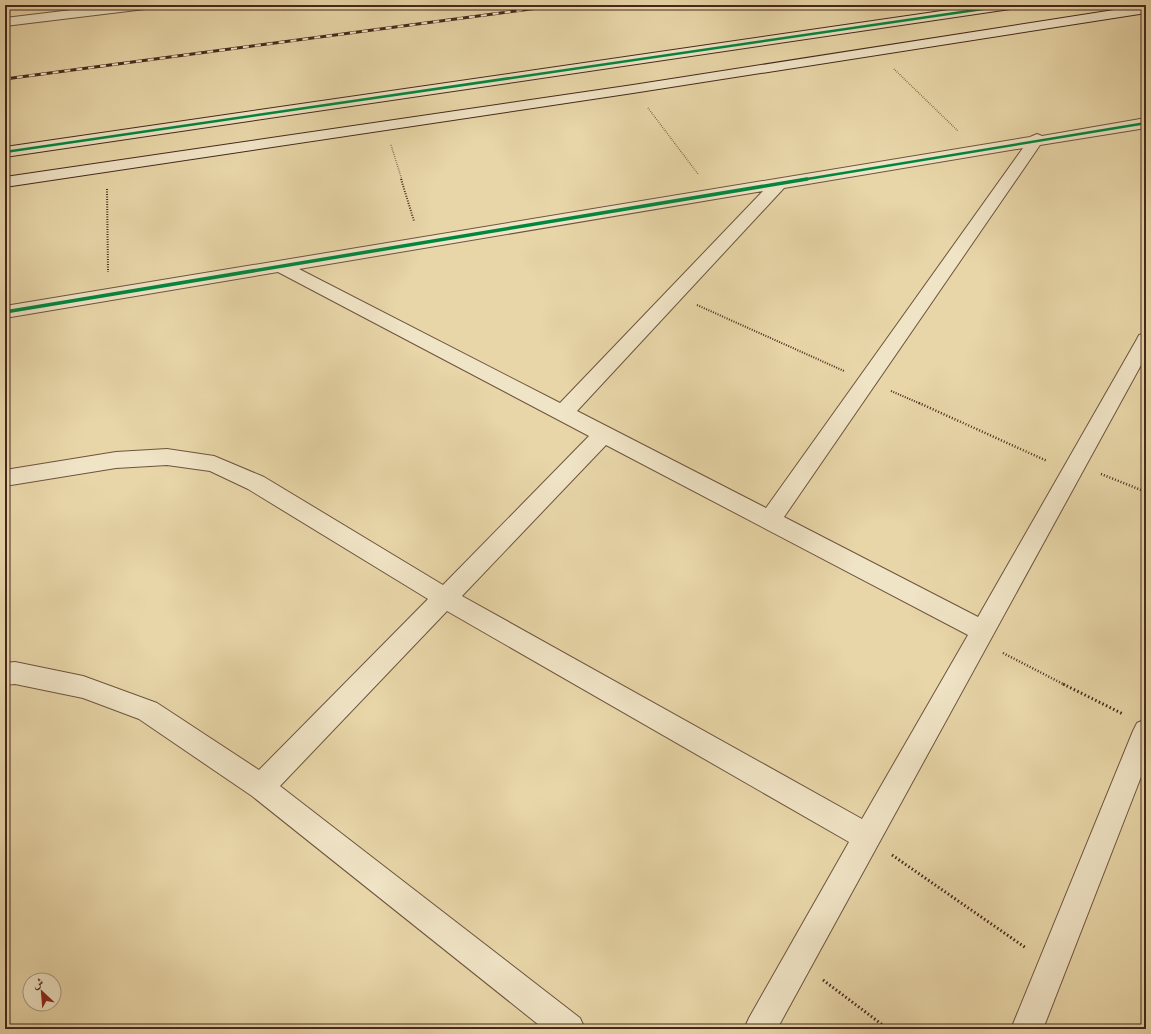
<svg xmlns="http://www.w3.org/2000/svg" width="1151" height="1034" viewBox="0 0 1151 1034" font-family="'EB Garamond',Amiri,serif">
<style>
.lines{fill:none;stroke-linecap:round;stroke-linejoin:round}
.street-casing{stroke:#6e543e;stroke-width:2}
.secondary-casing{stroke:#45281b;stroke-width:2}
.path-far3{stroke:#45281b;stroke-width:1.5;stroke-dasharray:0.5 1.5;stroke-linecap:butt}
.path-far2{stroke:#45281b;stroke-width:2;stroke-dasharray:1 1.5;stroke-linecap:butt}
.path-far1{stroke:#45281b;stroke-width:2.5;stroke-dasharray:1 2;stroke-linecap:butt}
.path{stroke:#45281b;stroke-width:3;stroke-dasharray:1.5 2.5;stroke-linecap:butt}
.street{fill:#f0e4c6;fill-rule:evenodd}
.secondary{fill:#f0e4c6;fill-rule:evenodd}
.rail-casing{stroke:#45281b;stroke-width:3}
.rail{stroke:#f0e4c6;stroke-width:2;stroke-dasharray:6;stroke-linecap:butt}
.cycleway-far1-casing{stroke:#f0e4c6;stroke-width:4}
.cycleway-casing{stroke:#f0e4c6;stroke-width:5.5}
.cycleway-far1{stroke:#00873e;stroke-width:2.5}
.cycleway{stroke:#00873e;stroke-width:3.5}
</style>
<rect width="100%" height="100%" fill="#e8d6a8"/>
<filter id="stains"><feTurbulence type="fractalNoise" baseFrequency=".005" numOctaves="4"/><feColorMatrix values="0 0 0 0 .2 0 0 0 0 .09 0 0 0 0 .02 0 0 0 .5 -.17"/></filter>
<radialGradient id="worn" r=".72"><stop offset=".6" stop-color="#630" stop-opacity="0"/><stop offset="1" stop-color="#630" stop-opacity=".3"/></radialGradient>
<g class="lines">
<!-- street casing -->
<g class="street-casing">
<g id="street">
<path d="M 113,5 L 151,5 L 145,9 L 5,26 L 5,18 Z"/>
<path d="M 1146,118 L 1146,128 L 1040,145 L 784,517 L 978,617 L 1137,339 L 1139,335 L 1146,333 L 1146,356 L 777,1029 L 744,1029 L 749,1018 L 849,842 L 447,611 L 280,786 L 580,1018 L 585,1029 L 544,1029 L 252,796 L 139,719 L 83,698 L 15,684 L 5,685 L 5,663 L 15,662 L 83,676 L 157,703 L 259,770 L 428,599 L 248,489 L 210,471 L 167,465 L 116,468 L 5,486 L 5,470 L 116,452 L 167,449 L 214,456 L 264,477 L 443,585 L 589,436 L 278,272 L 5,318 L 5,306 L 1030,137 L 1037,134 L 1042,136 ZM 1023,148 L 766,508 L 577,411 L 784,188 ZM 763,191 L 560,403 L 299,269 ZM 606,445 L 968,635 L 862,819 L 462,596 Z"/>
<path d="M 1146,719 L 1146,764 L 1043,1029 L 1011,1029 L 1133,731 L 1137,723 Z"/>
</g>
</g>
<!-- secondary casing -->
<g class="secondary-casing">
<g id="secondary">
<path d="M 983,5 L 1016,5 L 1010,9 L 5,157 L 5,147 Z"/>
<path d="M 1146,5 L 1146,13 L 633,93 L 5,187 L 5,177 L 633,85 Z"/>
</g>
</g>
<!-- path-far3 -->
<g class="path-far3">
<path d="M 894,69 L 958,131"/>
<path d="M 648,108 L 698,174"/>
<path d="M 391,145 L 402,180"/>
</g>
<!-- path-far2 -->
<g class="path-far2">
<path d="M 401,179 L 414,221"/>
<path d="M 107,189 L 108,272"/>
<path d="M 697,305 L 844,371"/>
<path d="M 891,391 L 921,404"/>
</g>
<!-- path-far1 -->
<g class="path-far1">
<path d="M 919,403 L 1047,461"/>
<path d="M 1101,474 L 1146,492"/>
<path d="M 1003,653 L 1065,685"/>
</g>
<!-- path -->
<g class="path">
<path d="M 1063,684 L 1123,714"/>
<path d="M 892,855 L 1026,948"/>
<path d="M 823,980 L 888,1029"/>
</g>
<!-- street -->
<use href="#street" class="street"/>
<!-- secondary -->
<use href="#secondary" class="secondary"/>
<!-- rail casing -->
<g class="rail-casing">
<path id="rail" d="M 5,79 L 561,5"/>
</g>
<!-- rail -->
<use href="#rail" class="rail"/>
<!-- cycleway-far1 casing -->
<g class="cycleway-far1-casing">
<g id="cycleway-far1">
<path d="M 5,152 L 1010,5"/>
<path d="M 801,180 L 1146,123"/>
</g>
</g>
<!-- cycleway casing -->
<g class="cycleway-casing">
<path id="cycleway" d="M 5,312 L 807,179"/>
</g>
<!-- cycleway-far1 -->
<use href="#cycleway-far1" class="cycleway-far1"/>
<!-- cycleway -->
<use href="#cycleway" class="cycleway"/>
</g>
<!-- margin -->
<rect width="1151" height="1034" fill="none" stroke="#e8d6a8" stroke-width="20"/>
<rect x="6" y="6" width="1139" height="1022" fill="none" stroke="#45281b" stroke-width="2"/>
<rect x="10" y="10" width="1131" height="1014" fill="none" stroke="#45281b"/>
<!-- north arrow -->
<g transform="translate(42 992) rotate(334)"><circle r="19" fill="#f0e4c6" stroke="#ac9982"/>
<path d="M0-3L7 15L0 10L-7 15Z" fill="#8f2418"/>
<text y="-6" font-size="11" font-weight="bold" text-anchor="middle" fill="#45281b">ش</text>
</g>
<rect width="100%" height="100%" filter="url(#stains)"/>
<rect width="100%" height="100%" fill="url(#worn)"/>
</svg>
